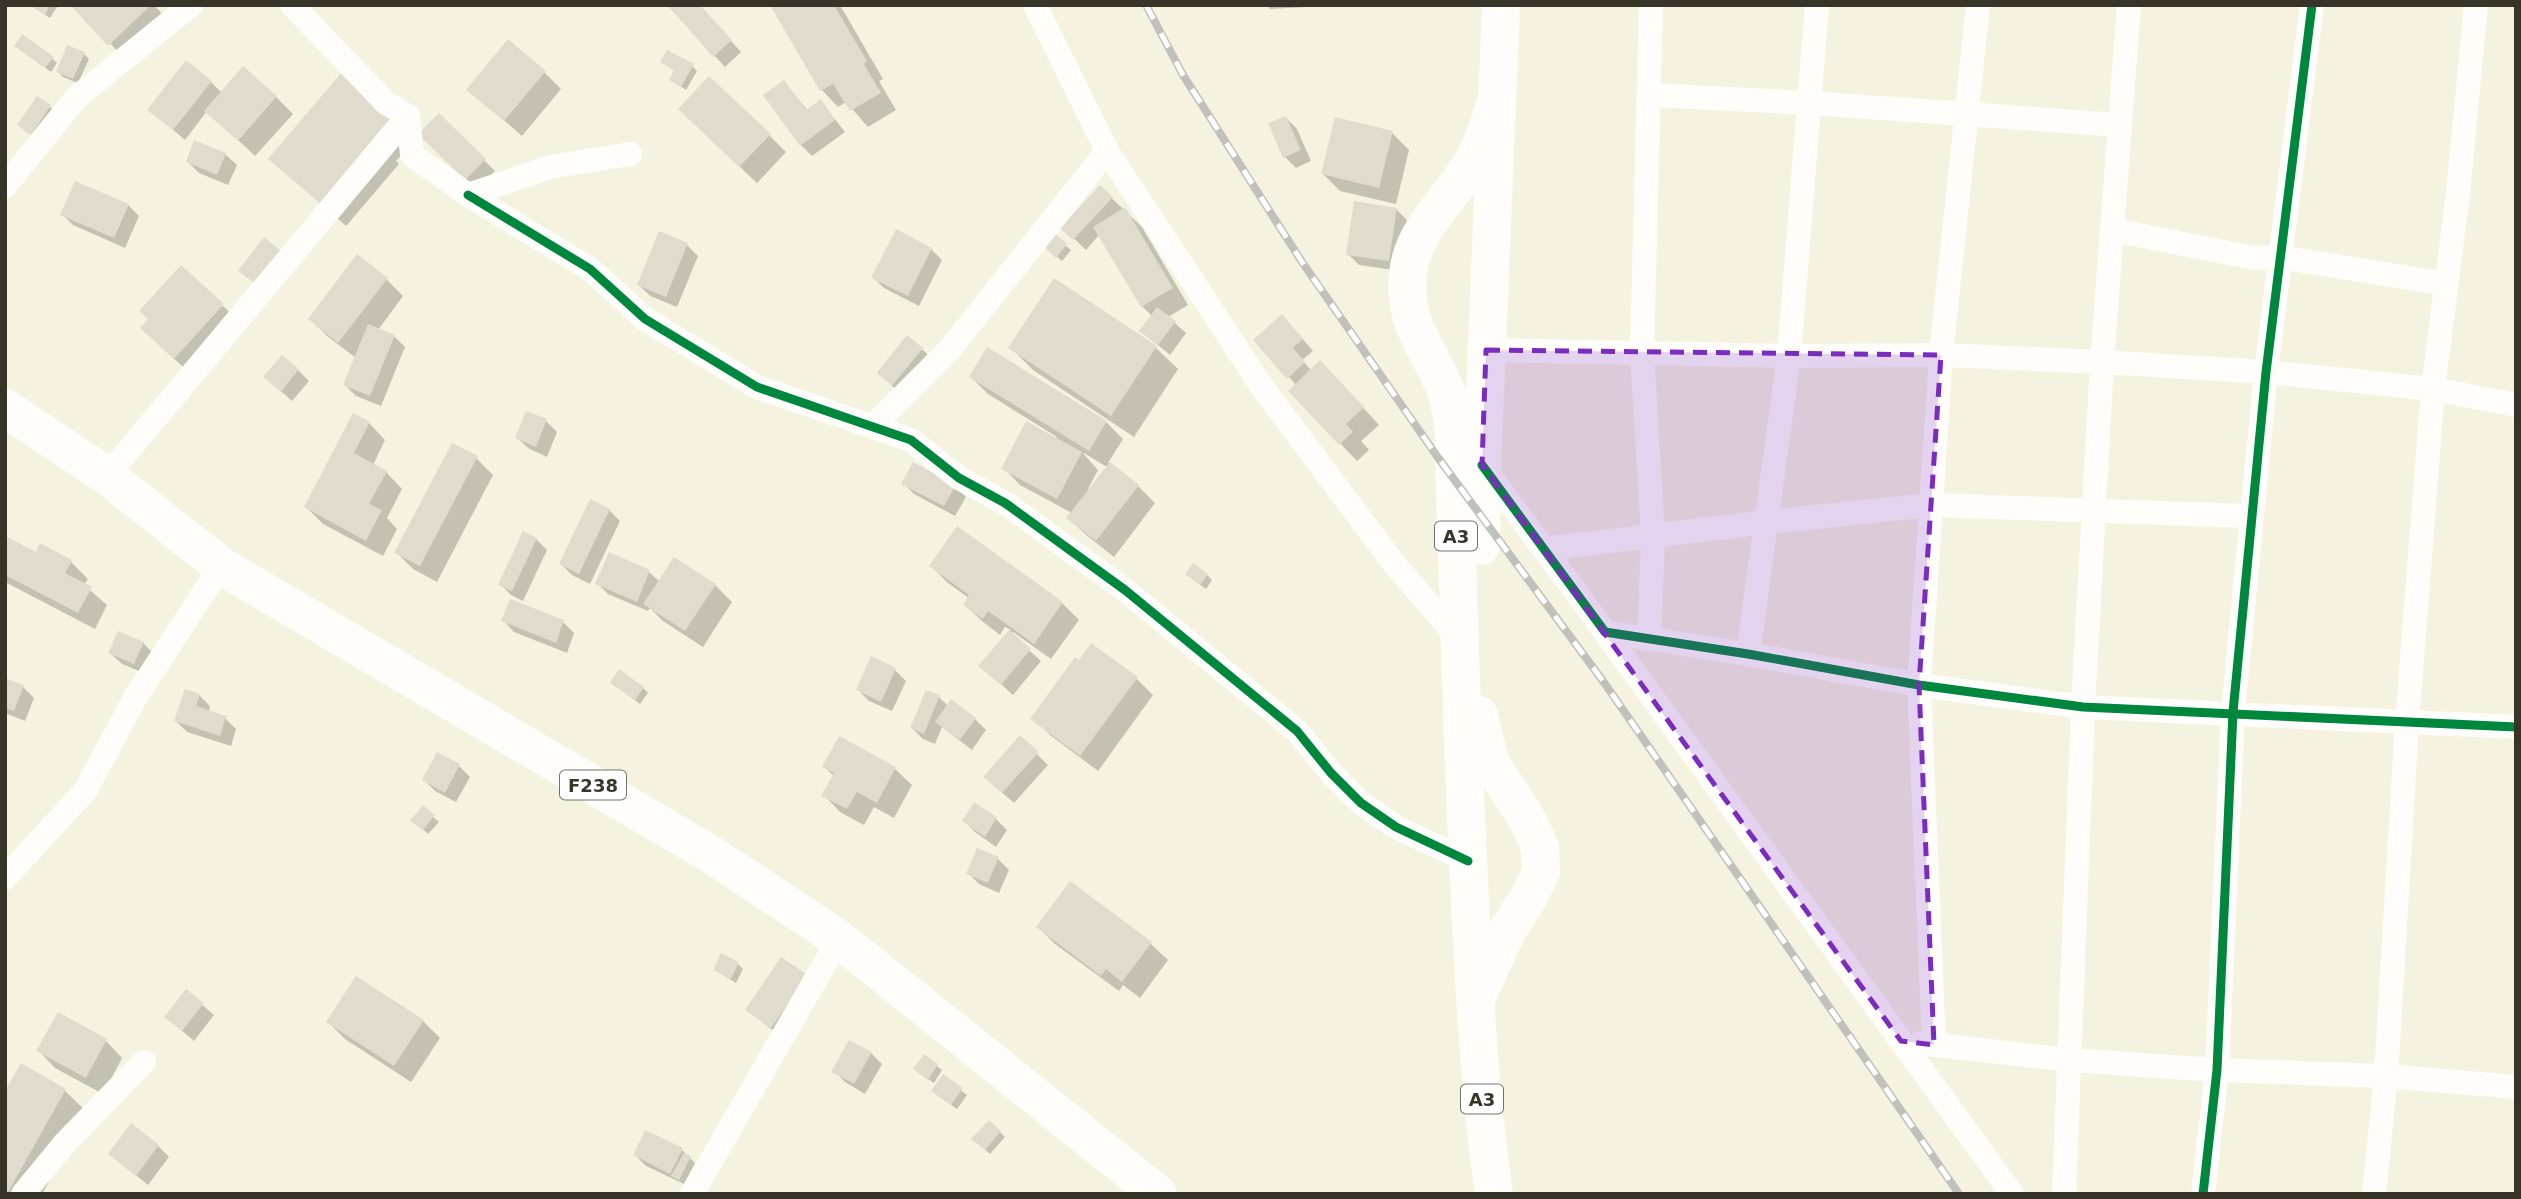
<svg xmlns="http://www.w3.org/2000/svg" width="2521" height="1199" viewBox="0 0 2521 1199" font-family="'DejaVu Sans',sans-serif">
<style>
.shadow{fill:#0003;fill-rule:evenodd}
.building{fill:#e1dbcd}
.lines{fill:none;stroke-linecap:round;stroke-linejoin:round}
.minor{stroke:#fefdfa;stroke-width:24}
.primary{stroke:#fefdfa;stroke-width:38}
.trunk{stroke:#fefdfa;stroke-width:38}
.rail-casing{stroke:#c1c1bc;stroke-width:8}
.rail{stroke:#fff;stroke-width:5;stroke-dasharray:16;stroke-linecap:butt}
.cycleway-casing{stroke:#fff;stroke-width:13}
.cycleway{stroke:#00873e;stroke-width:9}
.marked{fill:#7b2cbf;fill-opacity:0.2;stroke:#7b2cbf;stroke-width:5;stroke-dasharray:14 9;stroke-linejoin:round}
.labels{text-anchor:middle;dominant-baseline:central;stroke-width:6;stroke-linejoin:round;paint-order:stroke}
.shield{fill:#fff;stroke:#747268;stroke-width:2}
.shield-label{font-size:18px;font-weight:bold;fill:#383528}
</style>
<rect width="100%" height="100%" fill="#f5f2df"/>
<!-- shadow -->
<g class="shadow">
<path d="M 30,5 L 55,5 L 57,7 L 50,18 Z"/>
<path d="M 76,5 L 154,5 L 169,21 L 126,61 Z"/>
<path d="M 670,5 L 699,5 L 741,52 L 725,67 L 669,7 Z"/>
<path d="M 772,5 L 840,5 L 883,79 L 879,81 L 896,110 L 868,127 L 846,102 L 838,107 L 822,90 Z"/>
<path d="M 1267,5 L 1308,5 L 1308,7 L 1270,9 Z"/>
<path d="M 21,50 L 52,58 L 57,63 L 51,72 Z"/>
<path d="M 84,54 L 89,59 L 78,83 L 63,77 L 58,72 Z"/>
<path d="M 662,62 L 692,66 L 697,71 L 686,90 L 671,79 L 675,71 Z"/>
<path d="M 544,72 L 561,89 L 522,136 L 469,90 Z"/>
<path d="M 211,82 L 222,93 L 276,97 L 293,114 L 255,156 L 207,111 L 185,140 L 150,110 Z"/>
<path d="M 784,82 L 808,111 L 821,102 L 845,132 L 812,156 L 801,145 Z"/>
<path d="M 50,107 L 55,111 L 37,139 L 24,130 Z"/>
<path d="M 439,116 L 495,171 L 477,190 L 421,134 Z"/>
<path d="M 1286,118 L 1297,129 L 1311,161 L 1296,168 L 1285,157 L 1271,124 Z"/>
<path d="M 697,126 L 769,135 L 786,152 L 757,183 Z"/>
<path d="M 1392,133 L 1409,150 L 1396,204 L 1340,191 L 1323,174 Z"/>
<path d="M 415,140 L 396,161 L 399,164 L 346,226 L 271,159 Z"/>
<path d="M 195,142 L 225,154 L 237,165 L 228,185 L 199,173 L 188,162 Z"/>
<path d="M 1100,187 L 1142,227 L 1188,305 L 1168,317 L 1186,333 L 1170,355 L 1141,331 L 1152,316 L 1142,306 L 1099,235 L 1086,250 L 1063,228 Z"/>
<path d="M 128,205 L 139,216 L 125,248 L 73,225 L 62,214 Z"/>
<path d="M 1396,209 L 1407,220 L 1400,271 L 1359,265 L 1348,254 Z"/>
<path d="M 1054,236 L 1071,250 L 1062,261 L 1045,246 Z"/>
<path d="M 687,245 L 698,256 L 677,307 L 650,296 L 639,285 Z"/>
<path d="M 931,249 L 942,260 L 919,306 L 884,288 L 873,277 Z"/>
<path d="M 386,279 L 403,296 L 378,330 L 394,336 L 405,347 L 381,406 L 356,396 L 345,385 L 356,358 L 327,336 L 310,319 Z"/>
<path d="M 223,306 L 239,322 L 192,375 L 159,345 L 150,319 Z"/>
<path d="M 1293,328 L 1313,351 L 1302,360 L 1312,371 L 1337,379 L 1379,425 L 1361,441 L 1369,450 L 1357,461 L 1290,391 L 1296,385 L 1289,377 Z"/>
<path d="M 1155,347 L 1178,369 L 1134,437 L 1033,370 L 1011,348 Z"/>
<path d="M 922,349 L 933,360 L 904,396 L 890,384 Z"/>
<path d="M 298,370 L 309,381 L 292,401 L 265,377 Z"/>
<path d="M 971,377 L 1106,422 L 1123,439 L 1108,463 L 1138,486 L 1155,503 L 1114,557 L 1085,534 L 1068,518 L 1072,513 L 1020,485 L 1004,468 L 1057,437 L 988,394 ZM 1082,452 L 1107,467 L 1089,490 L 1088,489 L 1098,470 Z"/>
<path d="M 546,421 L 557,432 L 547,457 L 528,448 L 517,437 Z"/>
<path d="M 369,423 L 385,440 L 373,465 L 386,472 L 402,489 L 387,518 L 397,529 L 383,556 L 323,524 L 306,507 Z"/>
<path d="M 476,458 L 493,475 L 437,582 L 413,569 L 396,552 Z"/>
<path d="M 903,483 L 955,486 L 966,497 L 955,516 L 914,494 Z"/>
<path d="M 609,510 L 620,521 L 590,584 L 572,575 L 561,564 Z"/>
<path d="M 958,529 L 1062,603 L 1079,620 L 1051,659 L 1013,632 L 1011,634 L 1041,661 L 1013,695 L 981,666 L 1011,630 L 1005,627 L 1000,635 L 982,621 L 965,605 L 969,598 L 948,583 L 931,566 Z"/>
<path d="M 5,537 L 36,554 L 71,562 L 88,579 L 84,585 L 107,605 L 95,629 L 5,582 Z"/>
<path d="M 536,539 L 547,550 L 523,601 L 511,595 L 500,584 Z"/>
<path d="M 610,555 L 649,572 L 660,582 L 674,559 L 715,585 L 732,602 L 703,647 L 663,621 L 650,608 L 648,611 L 608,594 L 597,583 Z"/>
<path d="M 1207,575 L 1212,580 L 1206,589 L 1192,579 Z"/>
<path d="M 503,620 L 563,622 L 574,633 L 567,653 L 514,632 Z"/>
<path d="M 143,643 L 154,654 L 146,674 L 122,664 L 110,653 Z"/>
<path d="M 895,670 L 906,681 L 892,711 L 869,701 L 858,690 Z"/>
<path d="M 1137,679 L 1153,695 L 1098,771 L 1050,735 L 1033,718 Z"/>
<path d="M 5,680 L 23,687 L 34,698 L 25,721 L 5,713 Z"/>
<path d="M 612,683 L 643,688 L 648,693 L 640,704 Z"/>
<path d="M 199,695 L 210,706 L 209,712 L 225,718 L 236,729 L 231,746 L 187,732 L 176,721 Z"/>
<path d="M 939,697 L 948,706 L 975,719 L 986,730 L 972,750 L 942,727 L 935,744 L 923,739 L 912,728 Z"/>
<path d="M 1020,738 L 1048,765 L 1014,803 L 996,787 Z"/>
<path d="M 438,755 L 459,766 L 470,777 L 456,802 L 435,791 L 424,780 Z"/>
<path d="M 824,767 L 895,769 L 912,785 L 894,818 L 874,807 L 864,825 L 840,812 L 824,795 L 834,776 Z"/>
<path d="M 975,805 L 996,819 L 1007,830 L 996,847 L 975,832 L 964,821 Z"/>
<path d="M 423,808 L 439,822 L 428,834 L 418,825 Z"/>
<path d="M 998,859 L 1009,870 L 999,893 L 979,884 L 968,873 Z"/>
<path d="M 1071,883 L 1151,944 L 1168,960 L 1140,998 L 1123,985 L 1119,991 L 1055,944 L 1038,927 Z"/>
<path d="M 738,964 L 743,969 L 736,983 L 715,970 Z"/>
<path d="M 807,976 L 783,1038 L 747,1010 Z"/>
<path d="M 186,991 L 214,1015 L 194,1041 L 166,1017 Z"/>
<path d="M 423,1021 L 440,1038 L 411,1082 L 345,1039 L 328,1022 Z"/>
<path d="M 106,1041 L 122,1058 L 103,1094 L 55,1068 L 39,1051 Z"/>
<path d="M 871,1053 L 882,1064 L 865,1094 L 845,1082 L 834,1071 Z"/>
<path d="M 924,1056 L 942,1070 L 934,1083 L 920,1074 Z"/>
<path d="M 22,1066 L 65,1091 L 88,1113 L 42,1194 L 5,1194 L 5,1094 Z"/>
<path d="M 943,1076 L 967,1095 L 957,1109 L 938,1096 Z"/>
<path d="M 989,1122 L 1005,1137 L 990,1154 L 979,1144 Z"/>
<path d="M 646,1132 L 682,1150 L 695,1163 L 684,1184 L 646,1166 L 635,1155 Z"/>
<path d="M 158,1146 L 169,1157 L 148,1185 L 110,1154 Z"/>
</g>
<!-- building -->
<g class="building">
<path d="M 30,5 L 50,5 L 45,15 Z"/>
<path d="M 73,5 L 151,5 L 108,46 L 72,7 Z"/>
<path d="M 668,5 L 700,5 L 732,40 L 713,57 Z"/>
<path d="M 770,5 L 834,5 L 867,61 L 864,64 L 881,93 L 850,111 L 833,84 L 820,91 Z"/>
<path d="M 22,34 L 54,57 L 45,68 L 14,46 Z"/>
<path d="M 508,39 L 546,71 L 504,121 L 466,90 Z"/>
<path d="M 67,45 L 85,52 L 73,79 L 56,72 Z"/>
<path d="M 667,50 L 694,64 L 681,87 L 669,80 L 674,70 L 660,62 Z"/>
<path d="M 186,60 L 212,81 L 173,130 L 147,110 Z"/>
<path d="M 243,66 L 277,96 L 238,141 L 204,111 Z"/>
<path d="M 342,72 L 394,116 L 322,205 L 268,159 Z"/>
<path d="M 709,76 L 771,134 L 739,167 L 678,109 Z"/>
<path d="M 784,80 L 806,110 L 821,99 L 835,120 L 800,146 L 763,95 Z"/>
<path d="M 37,96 L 51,105 L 31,135 L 17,125 Z"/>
<path d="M 439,113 L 486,159 L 465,180 L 418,134 Z"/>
<path d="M 1286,116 L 1301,150 L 1283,158 L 1268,123 Z"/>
<path d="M 1335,117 L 1393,131 L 1379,188 L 1321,174 Z"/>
<path d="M 194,140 L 226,153 L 217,175 L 186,162 Z"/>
<path d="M 75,181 L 129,204 L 114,238 L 60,215 Z"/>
<path d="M 1100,185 L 1113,197 L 1073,240 L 1060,228 Z"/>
<path d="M 1354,201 L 1397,208 L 1389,261 L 1346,255 Z"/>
<path d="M 1125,207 L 1173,288 L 1141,307 L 1093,227 Z"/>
<path d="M 896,229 L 932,248 L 908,296 L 871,278 Z"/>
<path d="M 659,231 L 688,243 L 666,297 L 637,285 Z"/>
<path d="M 1054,233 L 1067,244 L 1056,258 L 1043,246 Z"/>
<path d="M 264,237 L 282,252 L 257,285 L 238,271 Z"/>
<path d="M 357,254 L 388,278 L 338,343 L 308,319 Z"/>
<path d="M 181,265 L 224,304 L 174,359 L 140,328 L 148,319 L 139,311 Z"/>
<path d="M 1054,278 L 1157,346 L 1111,416 L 1008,348 Z"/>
<path d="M 1157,307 L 1176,321 L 1158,345 L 1139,331 Z"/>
<path d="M 1282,314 L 1303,339 L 1293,348 L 1305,362 L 1287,379 L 1253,340 Z"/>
<path d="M 368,324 L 395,335 L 370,396 L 343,385 Z"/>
<path d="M 907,335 L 923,348 L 892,386 L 877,373 Z"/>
<path d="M 987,347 L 1107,421 L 1089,451 L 969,377 Z"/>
<path d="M 282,355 L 299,369 L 281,392 L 263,377 Z"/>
<path d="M 1320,360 L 1364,407 L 1346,424 L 1353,432 L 1339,445 L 1288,391 Z"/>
<path d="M 526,411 L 547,419 L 536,447 L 515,438 Z"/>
<path d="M 353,413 L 370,422 L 354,453 L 387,471 L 369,504 L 382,510 L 366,541 L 304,507 Z"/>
<path d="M 1026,421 L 1082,452 L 1057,499 L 1001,469 Z"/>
<path d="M 452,443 L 478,456 L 420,566 L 394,553 Z"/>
<path d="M 913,462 L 956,485 L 944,506 L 901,484 Z"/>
<path d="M 1110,462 L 1139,485 L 1096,541 L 1066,518 Z"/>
<path d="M 590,499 L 610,509 L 579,574 L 559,564 Z"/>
<path d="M 957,526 L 1063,602 L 1034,644 L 988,611 L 983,619 L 963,605 L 969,595 L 929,566 Z"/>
<path d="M 523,531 L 537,538 L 512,591 L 498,585 Z"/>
<path d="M 5,536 L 36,552 L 40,543 L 72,560 L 65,573 L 92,587 L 78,613 L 5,575 Z"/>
<path d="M 609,552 L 650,570 L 637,602 L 595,584 Z"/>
<path d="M 674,557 L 716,584 L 685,631 L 643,604 Z"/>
<path d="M 1193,563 L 1208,574 L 1200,585 L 1185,574 Z"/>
<path d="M 510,599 L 564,620 L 556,643 L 501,621 Z"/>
<path d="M 1009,630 L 1031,649 L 1001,685 L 978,666 Z"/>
<path d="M 118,631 L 144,642 L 134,664 L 108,653 Z"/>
<path d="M 1091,643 L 1138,677 L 1080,756 L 1030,719 L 1075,657 L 1079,660 Z"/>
<path d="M 871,656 L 896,668 L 881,702 L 856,690 Z"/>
<path d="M 619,669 L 644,687 L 635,700 L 610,683 Z"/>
<path d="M 5,678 L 24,685 L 14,711 L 5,708 Z"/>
<path d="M 185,689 L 200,694 L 196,706 L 226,716 L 220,736 L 174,721 Z"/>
<path d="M 926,690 L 940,695 L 924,734 L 910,728 Z"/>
<path d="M 951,699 L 976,718 L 960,740 L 935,722 Z"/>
<path d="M 1020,735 L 1039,752 L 1002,793 L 983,777 Z"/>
<path d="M 839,736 L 896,767 L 877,803 L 857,792 L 847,809 L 821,796 L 834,773 L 822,767 Z"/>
<path d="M 437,752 L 460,764 L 445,793 L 422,780 Z"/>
<path d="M 974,802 L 997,817 L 985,837 L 962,821 Z"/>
<path d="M 423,805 L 435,815 L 423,830 L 410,821 Z"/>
<path d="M 977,848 L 999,857 L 988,883 L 966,874 Z"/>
<path d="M 1070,881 L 1152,942 L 1122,982 L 1106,969 L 1101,976 L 1036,927 Z"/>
<path d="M 721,953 L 739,962 L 731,979 L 713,970 Z"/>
<path d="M 781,957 L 808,975 L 771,1028 L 745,1010 Z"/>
<path d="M 356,976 L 424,1020 L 394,1066 L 326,1022 Z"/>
<path d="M 186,989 L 204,1003 L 182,1031 L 164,1017 Z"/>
<path d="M 58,1012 L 107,1039 L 86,1078 L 36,1051 Z"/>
<path d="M 849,1040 L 872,1052 L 854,1084 L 831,1072 Z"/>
<path d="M 924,1054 L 938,1064 L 928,1080 L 913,1069 Z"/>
<path d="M 21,1063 L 66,1089 L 7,1194 L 5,1091 Z"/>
<path d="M 943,1074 L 963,1088 L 951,1105 L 931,1091 Z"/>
<path d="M 989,1120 L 1001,1131 L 985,1150 L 971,1139 Z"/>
<path d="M 131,1123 L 159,1145 L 136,1176 L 108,1154 Z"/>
<path d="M 645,1130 L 683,1148 L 670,1174 L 633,1155 Z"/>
<path d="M 684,1153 L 691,1156 L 679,1180 L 671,1176 Z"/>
</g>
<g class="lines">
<!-- minor -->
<g class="minor">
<path d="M 292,5 L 386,103 L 408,116 L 412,155 L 468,195 L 550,167 L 630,154"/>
<path d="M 1035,5 L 1107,151 L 1264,390 L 1395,565 L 1459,639"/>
<path d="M 1649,95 L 1810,103 L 2120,125"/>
<path d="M 5,186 L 77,97 L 191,5"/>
<path d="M 468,195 L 590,269 L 645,319 L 757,387 L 911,440 L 959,478 L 1005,503 L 1125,590 L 1297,731 L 1331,773 L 1361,803 L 1396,827 L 1468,861"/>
<path d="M 2112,230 L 2254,258 L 2280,257 L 2446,284"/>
<path d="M 1486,350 L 1789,356 L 1941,355 L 2102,362 L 2266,372 L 2433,389 L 2516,405"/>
<path d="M 874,425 L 950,349 L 1107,151"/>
<path d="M 1482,465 L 1605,632 L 1748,654 L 1919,685 L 2083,707 L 2516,727"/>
<path d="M 107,476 L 408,116"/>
<path d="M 1544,549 L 1767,522 L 1931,505 L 2251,516"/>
<path d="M 1605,632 L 2012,1194"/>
<path d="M 1649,639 L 1653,536 L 1642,353 L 1651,5"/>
<path d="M 1748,654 L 1789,356 L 1817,5"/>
<path d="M 5,878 L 85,791 L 135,698 L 221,566"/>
<path d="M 1920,1043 L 2069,1060 L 2217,1070 L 2386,1076 L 2516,1087"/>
<path d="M 1934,1045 L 1919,685 L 1941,355 L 1978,5"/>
<path d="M 23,1194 L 64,1144 L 144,1062"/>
<path d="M 692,1194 L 839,939"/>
<path d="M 2064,1194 L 2083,707 L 2102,362 L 2129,5"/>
<path d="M 2203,1194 L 2217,1070 L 2233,712 L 2266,372 L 2312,5"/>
<path d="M 2374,1194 L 2386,1076 L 2407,723 L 2433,389 L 2458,193 L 2476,5"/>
</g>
<!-- primary -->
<path class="primary" d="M 5,408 L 107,476 L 221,566 L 712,855 L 839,939 L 1158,1194"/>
<!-- trunk -->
<g class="trunk">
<path d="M 1481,546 L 1482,465 L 1501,5"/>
<path d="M 1478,995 L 1507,931 L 1527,900 L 1541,872 L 1540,847 L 1527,819 L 1490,762 L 1479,715"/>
<path d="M 1494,1194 C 1477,1076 1473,958 1467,839 C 1461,700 1457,560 1453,420 C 1450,410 1449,399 1445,389 C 1434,360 1415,337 1409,306 C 1398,239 1441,214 1471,164 C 1483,144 1490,122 1497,100"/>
</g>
<!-- rail casing -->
<g class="rail-casing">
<path id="rail" d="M 1146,5 L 1183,75 L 1302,262 L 1439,459 L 1603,681 L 1959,1194"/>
</g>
<!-- rail -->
<use href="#rail" class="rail"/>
<!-- cycleway casing -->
<g class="cycleway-casing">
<g id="cycleway">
<path d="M 468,195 L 590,269 L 645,319 L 757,387 L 911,440 L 959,478 L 1005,503 L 1125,590 L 1297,731 L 1331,773 L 1361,803 L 1396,827 L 1468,861"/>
<path d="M 1482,465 L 1605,632 L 1748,654 L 1919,685 L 2083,707 L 2516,727"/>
<path d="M 2203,1194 L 2217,1070 L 2233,712 L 2266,372 L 2312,5"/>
</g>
</g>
<!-- cycleway -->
<use href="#cycleway" class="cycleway"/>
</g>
<!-- marked area -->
<path class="marked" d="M 1486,350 L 1941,355 L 1919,685 L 1934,1045 L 1901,1041 L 1482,465 Z"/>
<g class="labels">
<!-- shield labels -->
<g class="shield">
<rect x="1435" y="521.5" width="42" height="29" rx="5"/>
<rect x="560" y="770.5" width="66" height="29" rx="5"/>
<rect x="1461" y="1084.5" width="42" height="29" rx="5"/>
</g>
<g class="shield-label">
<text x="1456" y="536">A3</text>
<text x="593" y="785">F238</text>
<text x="1482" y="1099">A3</text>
</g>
</g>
<!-- border -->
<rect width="2521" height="1199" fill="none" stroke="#383528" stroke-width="14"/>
</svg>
